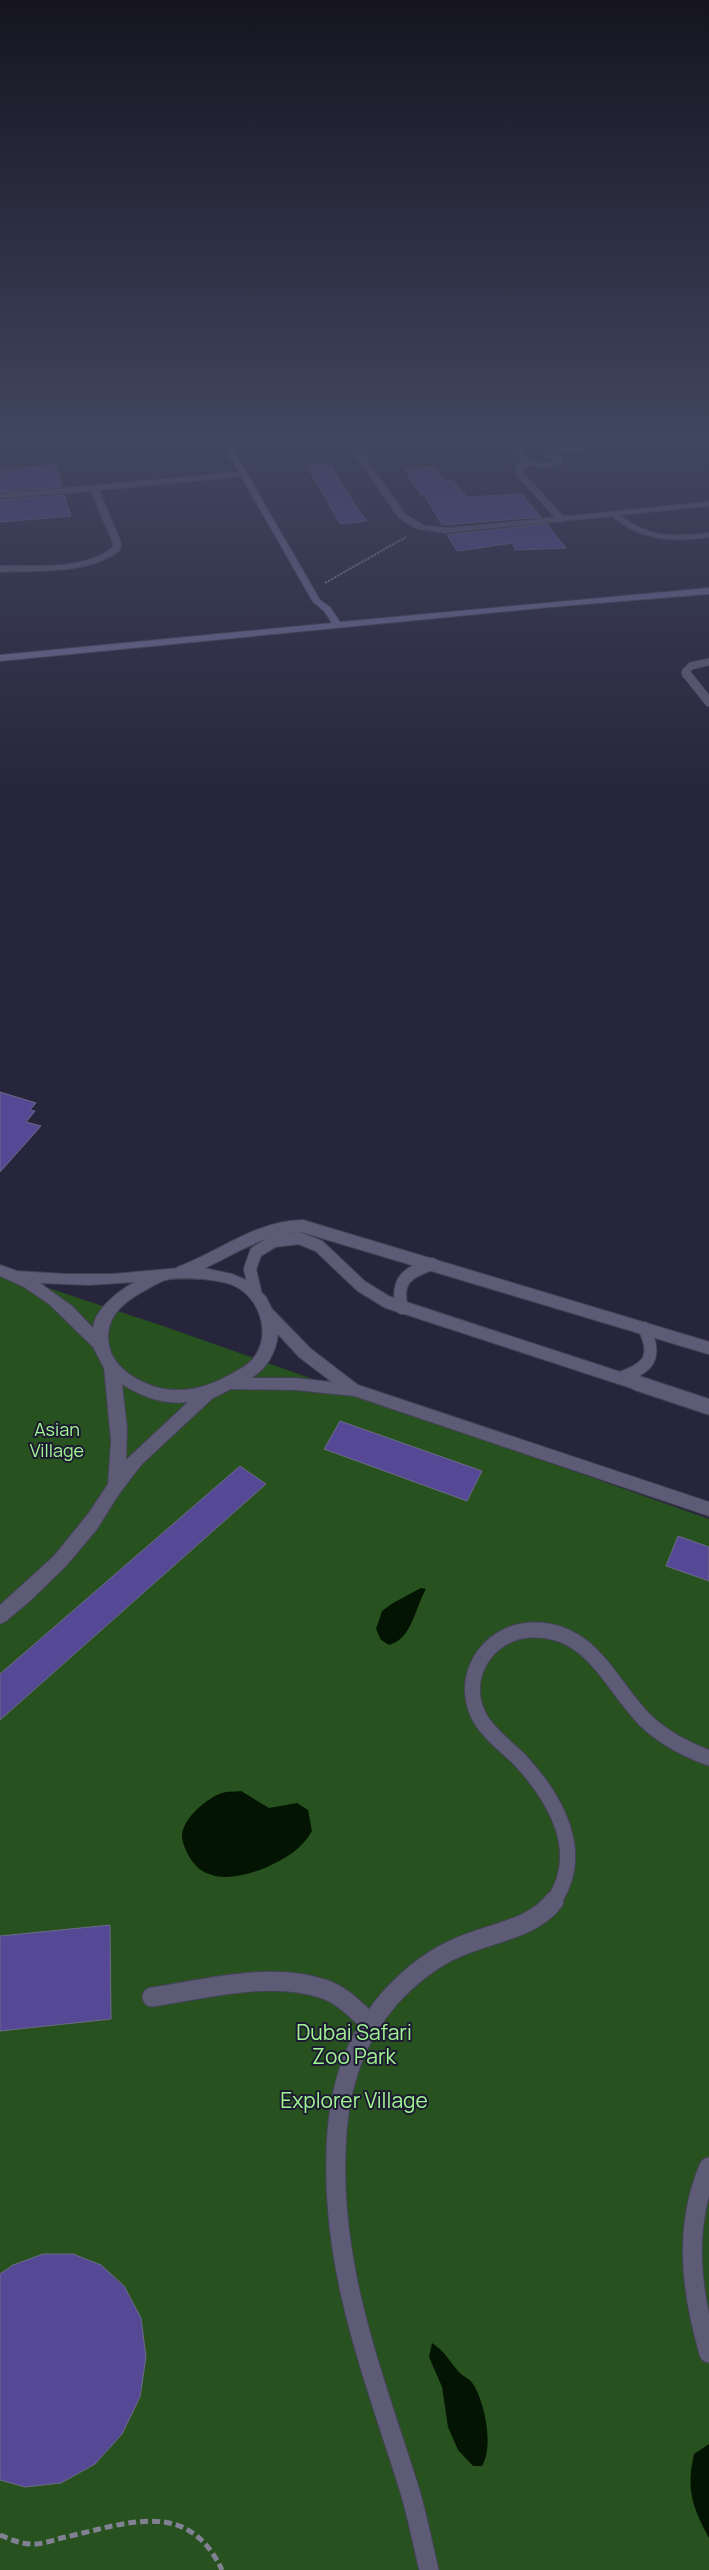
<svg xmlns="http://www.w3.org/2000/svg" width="709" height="2570" viewBox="0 0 709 2570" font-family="Manrope,sans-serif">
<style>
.green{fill:#27521f}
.water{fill:#031502}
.building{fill:#554895;stroke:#6d6b85}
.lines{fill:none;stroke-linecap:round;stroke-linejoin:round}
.lane-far4-casing{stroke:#444255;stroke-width:8}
.lane-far3-casing{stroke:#444255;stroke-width:10}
.lane-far2-casing{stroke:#444255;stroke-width:14}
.lane-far1-casing{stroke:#444255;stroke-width:17}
.lane-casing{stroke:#444255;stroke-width:21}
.street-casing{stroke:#444255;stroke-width:2}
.secondary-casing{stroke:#444255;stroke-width:2}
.path-far1{stroke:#828193;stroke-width:2;stroke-dasharray:2.5 1;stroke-linecap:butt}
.path{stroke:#828193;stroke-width:5;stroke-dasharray:8 4;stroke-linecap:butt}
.lane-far4{stroke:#5d5b75;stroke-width:7}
.lane-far3{stroke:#5d5b75;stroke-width:9}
.lane-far2{stroke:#5d5b75;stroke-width:12}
.lane-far1{stroke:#5d5b75;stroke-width:15}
.lane{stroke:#5d5b75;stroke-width:19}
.street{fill:#5d5b75;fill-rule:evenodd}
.secondary{fill:#6d6992;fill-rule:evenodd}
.labels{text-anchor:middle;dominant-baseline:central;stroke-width:4;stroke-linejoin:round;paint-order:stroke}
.park-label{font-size:18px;fill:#a1f493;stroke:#1d1b31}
.near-park-label{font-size:21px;fill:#a1f493;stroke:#1d1b31}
</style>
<rect width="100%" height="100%" fill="#27253b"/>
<!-- green -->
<path class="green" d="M 0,1272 L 163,1326 L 709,1519 L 709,2570 L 0,2570 Z"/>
<!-- water -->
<g class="water">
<path d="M 421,1588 L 426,1589 C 415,1608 412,1639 389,1645 L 381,1640 L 376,1629 L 382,1611 L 393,1603 Z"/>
<path d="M 241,1791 L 269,1808 L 297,1803 L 308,1810 L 312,1831 C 301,1850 285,1859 265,1868 C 240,1878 206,1885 190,1858 C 187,1853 182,1843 182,1836 C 182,1819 207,1798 222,1793 C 227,1791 235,1792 241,1791 Z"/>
<path d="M 432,2343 C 447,2353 450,2363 461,2374 C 465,2377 471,2380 473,2384 C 485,2402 494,2448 482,2466 L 473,2466 L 458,2450 L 448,2427 L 442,2387 L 429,2357 Z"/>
<path d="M 709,2444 L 709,2538 C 692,2507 686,2489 694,2454 Z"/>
</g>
<!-- building -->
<g class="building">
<path d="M 330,463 L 355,505 L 367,521 L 340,524 L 307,466 Z"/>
<path d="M 55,465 L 62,487 L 0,492 L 0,470 Z"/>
<path d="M 434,467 L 444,480 L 452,480 L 467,497 L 522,494 L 541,517 L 442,525 L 424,494 L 421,495 L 405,470 Z"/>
<path d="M 64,495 L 71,516 L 0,522 L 0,500 Z"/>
<path d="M 547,524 L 566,548 L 515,550 L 513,543 L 457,551 L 447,535 Z"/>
<path d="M 0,1092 L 36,1103 L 30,1110 L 35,1111 L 26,1122 L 41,1126 L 0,1172 Z"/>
<path d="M 340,1421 L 482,1471 L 467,1501 L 324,1449 Z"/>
<path d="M 240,1466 L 266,1484 L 0,1720 L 0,1674 Z"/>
<path d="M 678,1536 L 709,1547 L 709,1581 L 666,1566 Z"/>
<path d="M 110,1925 L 111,2019 L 0,2031 L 0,1936 Z"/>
<path d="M 43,2254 L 73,2254 L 101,2265 L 124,2286 L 141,2318 L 146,2357 L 140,2397 L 122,2434 L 95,2464 L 61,2483 L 25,2487 L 0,2480 L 0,2274 L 13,2265 Z"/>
</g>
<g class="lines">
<!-- lane-far4 casing -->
<g class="lane-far4-casing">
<g id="lane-far4">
<path d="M 485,434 L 493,439 L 510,441"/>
<path d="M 528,463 L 519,467 L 519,473 L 561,519"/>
<path d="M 686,675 L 686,671 L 691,666 L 709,662"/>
</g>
</g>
<!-- lane-far3 casing -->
<g class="lane-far3-casing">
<path id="lane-far3" d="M 686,673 L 709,702"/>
</g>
<!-- lane-far2 casing -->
<g class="lane-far2-casing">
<g id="lane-far2">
<path d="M 181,1272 C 222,1257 257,1227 302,1226 L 709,1348"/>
<path d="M 256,1295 L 250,1269 L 256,1252 L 274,1241 L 299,1238 L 319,1246 L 361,1286 L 387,1302 L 641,1385"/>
<path d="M 402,1308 C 395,1280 408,1272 432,1264"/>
<path d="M 620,1378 C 649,1368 658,1357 644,1328"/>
</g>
</g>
<!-- lane-far1 casing -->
<g class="lane-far1-casing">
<g id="lane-far1">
<path d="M 637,1383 L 709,1407"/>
<path d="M 553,1902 C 587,1853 556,1799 520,1760 C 507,1747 491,1736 481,1720 C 457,1680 486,1632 531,1630 C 590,1627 610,1684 644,1719 C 662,1737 685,1749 709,1758"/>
</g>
</g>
<!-- lane casing -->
<g class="lane-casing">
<g id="lane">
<path d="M 152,1997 C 206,1989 270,1971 324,1989 C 342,1995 356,2010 370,2023"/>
<path d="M 709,2167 C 683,2228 691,2291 709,2353"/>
<path d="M 429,2570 C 422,2542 417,2513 408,2485 C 373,2374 332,2272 336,2153 C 337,2095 351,2043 389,1999 C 409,1977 432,1958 459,1947 C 490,1933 533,1929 554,1901"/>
</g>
</g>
<!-- street casing -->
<g class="street-casing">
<g id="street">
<path d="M 341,434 L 348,434 L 405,514 L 425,526 L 450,528 L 709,502 L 709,506 L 620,515 C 647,538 676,537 709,533 L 709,537 C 672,542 641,541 612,516 L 444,533 L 415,528 L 399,518 Z"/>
<path d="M 666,434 L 689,434 L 556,453 L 563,460 L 562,465 C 536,472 520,463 505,442 C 522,432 538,436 551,449 ZM 527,440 L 536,442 L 555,462 C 537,467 524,457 514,443 Z"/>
<path d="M 243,472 L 246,472 L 246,476 L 99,490 L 121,543 L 120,550 C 89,575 38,570 0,572 L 0,566 C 35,565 84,571 113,547 L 113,543 L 91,491 L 0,498 L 0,494 Z"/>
<path d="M 0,1265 L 17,1271 L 65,1274 L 113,1274 L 180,1268 L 204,1268 L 232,1274 L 251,1282 L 266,1297 L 272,1309 L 311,1349 L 358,1385 L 709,1502 L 709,1516 L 354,1396 L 295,1390 L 231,1389 L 213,1398 L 142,1464 L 119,1494 L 97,1529 L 66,1566 L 31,1600 L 6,1621 L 0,1624 L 0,1605 L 54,1556 L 88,1514 L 108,1484 L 111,1441 L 104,1368 L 93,1347 L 49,1304 L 24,1287 L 0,1276 ZM 204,1279 C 216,1281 230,1282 240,1289 C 261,1303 270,1335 255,1356 C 249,1365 240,1369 231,1374 C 198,1393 165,1397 132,1376 C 117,1366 108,1354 108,1336 C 109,1311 129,1299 149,1288 C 155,1285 161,1281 166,1280 C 178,1277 192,1279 204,1279 ZM 135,1282 C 120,1290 94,1309 93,1328 L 72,1306 L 40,1283 L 89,1285 ZM 278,1334 L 299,1357 L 332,1382 L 295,1378 L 251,1378 C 267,1369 276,1352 278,1334 ZM 122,1384 C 141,1397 165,1405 188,1402 L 126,1460 L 127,1427 Z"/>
</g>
</g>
<!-- secondary casing -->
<g class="secondary-casing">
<path id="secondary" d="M 217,434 L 224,434 L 320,600 L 330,607 L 340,622 L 709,588 L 709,594 L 551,607 L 0,661 L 0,655 L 332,623 L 324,611 L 313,602 Z"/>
</g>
<!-- path-far1 -->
<path class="path-far1" d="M 325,583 L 406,537"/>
<!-- path -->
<path class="path" d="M 0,2535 C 12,2540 23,2545 37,2544 C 46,2543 57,2539 66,2537 C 128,2523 188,2498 222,2570"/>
<!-- lane-far4 -->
<use href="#lane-far4" class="lane-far4"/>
<!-- lane-far3 -->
<use href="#lane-far3" class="lane-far3"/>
<!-- lane-far2 -->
<use href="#lane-far2" class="lane-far2"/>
<!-- lane-far1 -->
<use href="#lane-far1" class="lane-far1"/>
<!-- lane -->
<use href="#lane" class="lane"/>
<!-- street -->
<use href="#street" class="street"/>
<!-- secondary -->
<use href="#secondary" class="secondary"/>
</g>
<!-- sky -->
<linearGradient id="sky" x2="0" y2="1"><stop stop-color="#151420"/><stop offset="0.55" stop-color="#414660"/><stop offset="1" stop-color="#414660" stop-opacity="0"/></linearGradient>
<rect width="709" height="794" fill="url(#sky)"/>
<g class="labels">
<!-- park labels -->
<g class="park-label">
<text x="57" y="1429">Asian<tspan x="57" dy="21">Village</tspan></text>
</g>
<!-- near-park labels -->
<g class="near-park-label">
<text x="354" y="2032">Dubai Safari<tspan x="354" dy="24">Zoo Park</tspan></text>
<text x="354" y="2100">Explorer Village</text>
</g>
</g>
</svg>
